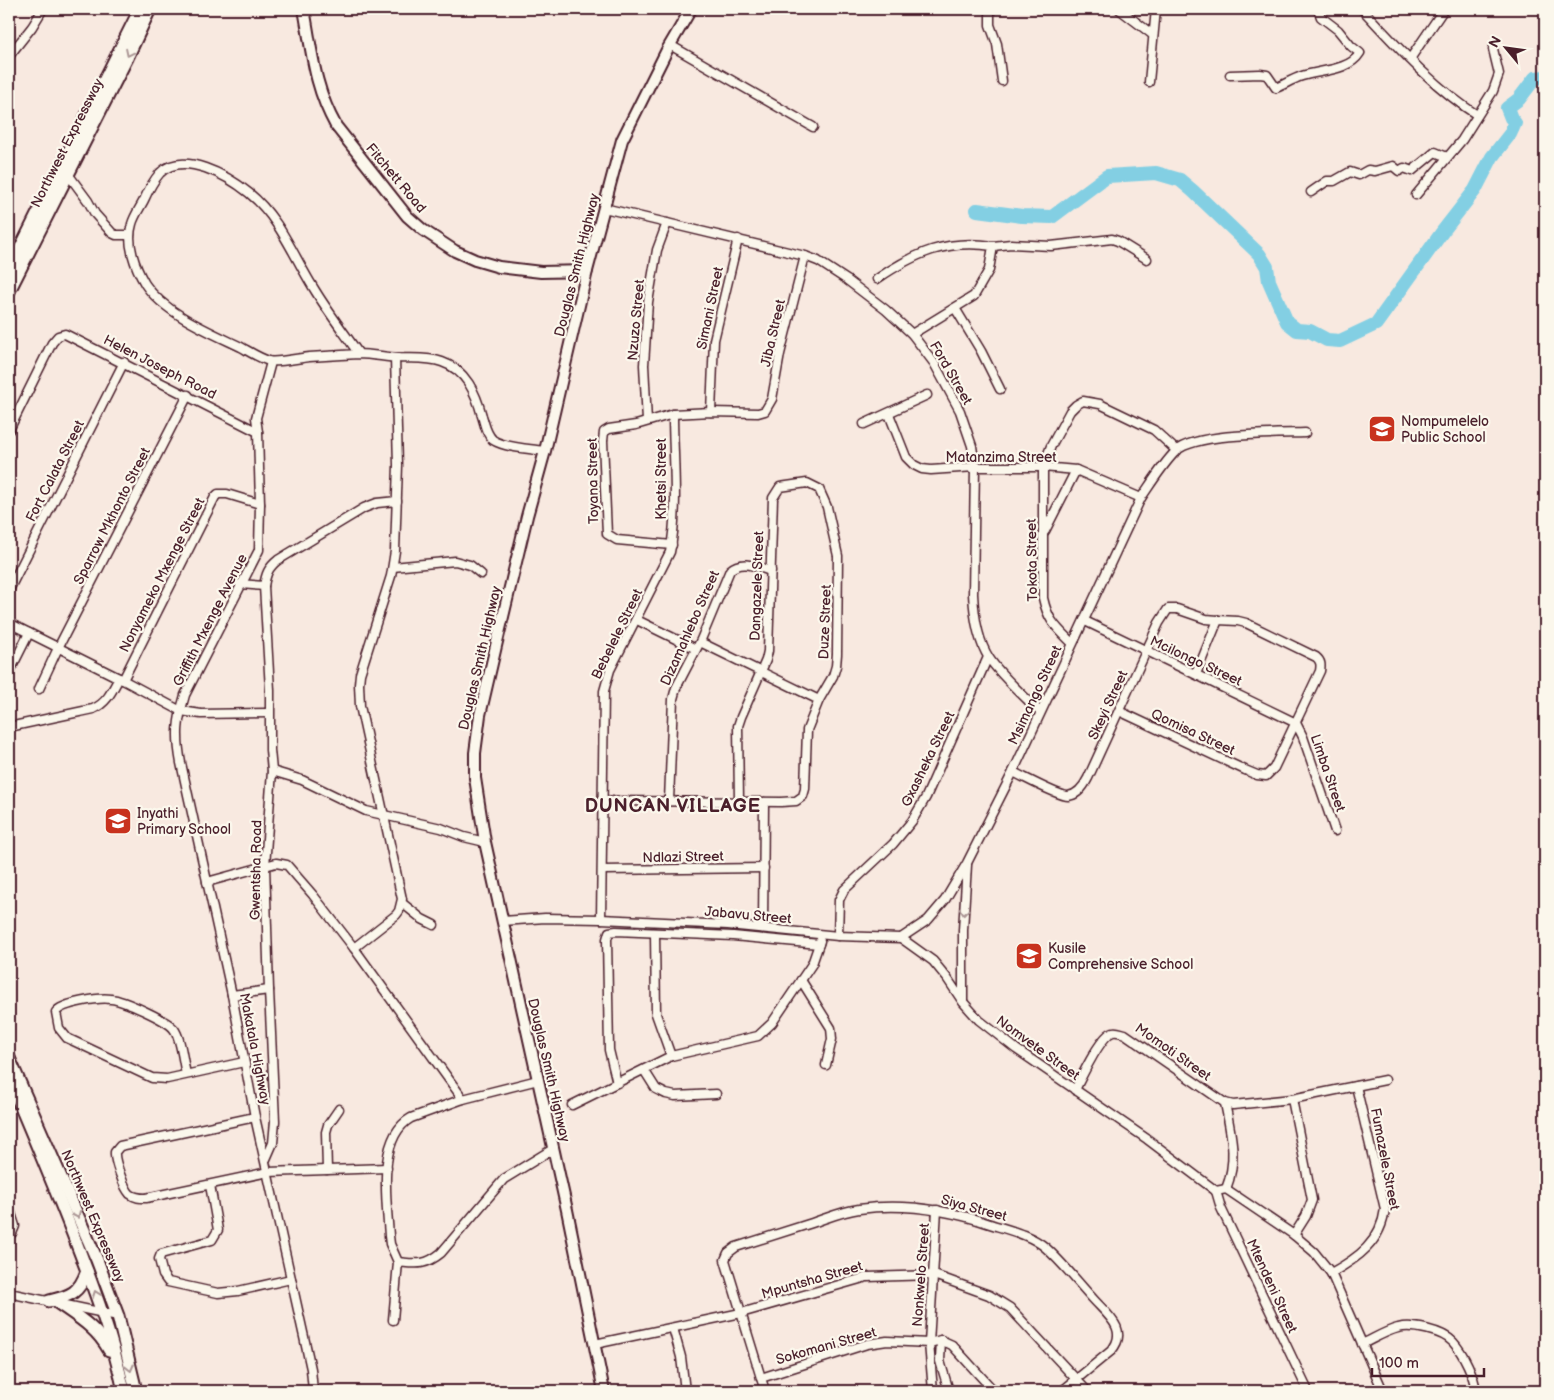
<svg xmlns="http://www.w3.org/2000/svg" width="1554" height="1400" viewBox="0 0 1554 1400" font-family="'Balsamiq Sans',sans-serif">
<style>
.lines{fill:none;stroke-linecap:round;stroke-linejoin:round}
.river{stroke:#83cfe3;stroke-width:14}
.minor-casing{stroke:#4a1f2b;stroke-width:11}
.tertiary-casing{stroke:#4a1f2b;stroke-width:14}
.secondary-casing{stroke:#4a1f2b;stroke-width:15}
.minor{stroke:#fbf7ec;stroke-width:8}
.tertiary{stroke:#fbf7ec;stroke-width:10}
.secondary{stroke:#fbf7ec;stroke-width:11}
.oneway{stroke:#ab9695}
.labels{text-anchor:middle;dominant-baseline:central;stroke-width:4.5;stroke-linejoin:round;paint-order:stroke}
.street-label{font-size:14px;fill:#4a1f2b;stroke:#fbf7ec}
.poi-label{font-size:14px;fill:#4a1f2b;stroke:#fbf7ec;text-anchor:start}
.district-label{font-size:19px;font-weight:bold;letter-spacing:1px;fill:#4a1f2b;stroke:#fbf7ec}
</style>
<rect width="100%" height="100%" fill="#f8e9e0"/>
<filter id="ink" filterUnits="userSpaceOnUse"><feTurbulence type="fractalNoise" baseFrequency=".02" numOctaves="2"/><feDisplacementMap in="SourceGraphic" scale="10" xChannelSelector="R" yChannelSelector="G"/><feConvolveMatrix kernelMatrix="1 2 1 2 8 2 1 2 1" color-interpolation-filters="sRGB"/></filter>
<g filter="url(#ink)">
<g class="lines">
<!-- river -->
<path class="river" d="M 977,210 L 1022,216 L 1052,217 L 1107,176 L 1156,173 L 1180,180 L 1193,191 L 1259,254 L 1267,267 L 1269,281 L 1287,322 L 1297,330 L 1310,331 L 1327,340 L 1340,341 L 1376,324 L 1443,231 L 1475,190 L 1492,157 L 1510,134 L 1515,123 L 1511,118 L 1507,108 L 1519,99 L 1535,78 L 1545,77"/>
<!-- minor casing -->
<g class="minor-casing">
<g id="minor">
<path d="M 990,9 L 990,25 L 997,44 L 1002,81"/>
<path d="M 1119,9 L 1153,35"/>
<path d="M 1362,9 C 1398,47 1432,86 1477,115"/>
<path d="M 670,45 L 813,127"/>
<path d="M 9,56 L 32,27 L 43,9"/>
<path d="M 1410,59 L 1444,9"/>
<path d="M 1230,75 L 1260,74 L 1267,75 L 1276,88 C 1285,84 1293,79 1302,76 C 1321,70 1349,71 1360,53 L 1351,46 L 1338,30 L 1321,17 L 1318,9"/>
<path d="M 1149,82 L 1156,9"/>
<path d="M 68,174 L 88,201 L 95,214 L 112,233 L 116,235 L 130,235"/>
<path d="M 1311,192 L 1327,181 L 1334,181 L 1350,172 L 1359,175 L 1368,170 L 1375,171 L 1393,166 L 1399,171 L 1404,168 L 1412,171 L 1435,152 L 1447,157"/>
<path d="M 1416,195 L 1462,140 L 1493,91 L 1499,74 L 1493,49"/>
<path d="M 604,208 L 805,256 L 818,261 L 847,280 L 886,310 L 912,334 L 934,363 L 960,411 L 972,446 L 975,467 L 973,594 C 974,614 978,641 989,658 C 1000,675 1025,697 1040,712"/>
<path d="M 993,246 L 1011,244 L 1051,246 L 1112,239 L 1118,241 L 1147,259"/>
<path d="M 877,279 C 915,253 946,239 993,246 L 989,270 L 974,296 L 912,334"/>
<path d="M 955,308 L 981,351 L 1000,389"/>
<path d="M 359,354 C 345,334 329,313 316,292 C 294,258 281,219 249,193 C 228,176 183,150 160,173 C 153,181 148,191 144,200 C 140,208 134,216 132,224 C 126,243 135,267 145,284 C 164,313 210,332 241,347 C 250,352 259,358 269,361 C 275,363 300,358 309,357 C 325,356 341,355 358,354 C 371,354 384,357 398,358 C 412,359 428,357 442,362 C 466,370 476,393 482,416 C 485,425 486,434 493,440 C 505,448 531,449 545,451"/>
<path d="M 271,362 L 256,418 L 258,432 L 260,504 L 259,550 L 185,695 C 177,722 176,736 181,763 L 232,995 L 255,1117 L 304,1337 L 311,1369 L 313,1391"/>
<path d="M 711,412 L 714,340 L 738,239"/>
<path d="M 889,414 L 906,457 L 914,465 L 922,469 L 931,470 L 975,467 L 1043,467 L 1076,470 L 1141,498"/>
<path d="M 647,421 L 644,365 L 648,302 L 657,250 L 667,223"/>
<path d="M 864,424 L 927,395"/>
<path d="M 9,430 L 52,343 L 58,336 L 65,334 L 258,432"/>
<path d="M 1045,531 L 1076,470"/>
<path d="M 672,545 L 617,540 L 607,534 L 603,441 L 604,432 L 609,429 L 636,425 L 673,414 L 711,412 L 758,413 L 765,411 L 772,399 L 780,354 L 805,256"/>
<path d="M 393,567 L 455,561 L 470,565 L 481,574"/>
<path d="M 264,586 C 266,574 268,568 278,560 L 364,508 L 377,503 L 397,501"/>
<path d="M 9,590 L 124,362"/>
<path d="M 637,620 L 696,649"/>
<path d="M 1085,621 L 1296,723"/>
<path d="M 9,623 L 123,680 L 181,711 L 201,714 L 269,713"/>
<path d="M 700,642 L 819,700"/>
<path d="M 1072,643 C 1056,627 1048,621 1043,598 L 1043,467 L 1051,446 L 1070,411 L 1076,405 L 1083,401 L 1100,404 L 1154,430 L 1177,451"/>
<path d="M 9,673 L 29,633"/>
<path d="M 123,680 L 215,497 L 218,494 L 227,494 L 260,504"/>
<path d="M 39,689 L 58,648 L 188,395"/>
<path d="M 1119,711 L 1245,770 L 1257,775 L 1266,776 L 1274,768 L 1320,671 C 1321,665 1321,661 1316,657 L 1246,623 L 1238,621 L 1218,620 L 1196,674"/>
<path d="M 1296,723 L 1303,737 L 1335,831"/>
<path d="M 9,727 L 93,709 C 107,703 112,691 119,678"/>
<path d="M 272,771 L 302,780 L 366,811 L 441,828 L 464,837 L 485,842"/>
<path d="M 1013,772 C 1024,777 1058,796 1068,796 C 1078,795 1084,786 1088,778 L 1159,623 L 1168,609 L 1177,609 L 1206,619 L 1218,620"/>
<path d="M 602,801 L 781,802 L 796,801 L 803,796 L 805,789 L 807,730 L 819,700 L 833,676 L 836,666 L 837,654 L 838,556 L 827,507 L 819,489 L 807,483 L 780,487 L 773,498 L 768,651 L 766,660 L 741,717 L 738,726 L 739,801"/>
<path d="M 669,801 L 673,699 L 676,688 L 700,642 L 730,570 C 742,559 757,567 771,571"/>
<path d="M 603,870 L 764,868"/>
<path d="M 207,882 L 276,863 L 287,865 L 313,895 L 354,948 L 463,1099"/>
<path d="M 402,903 L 422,919 L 434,925"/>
<path d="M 601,919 L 604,691 L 610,670 L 670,552 C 679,510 673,457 673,414"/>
<path d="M 503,921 L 545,918 L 601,919 L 728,925 L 838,936 L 901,938 L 933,961 L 947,978 L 963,1002 L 979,1020 L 1016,1049 L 1147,1139 L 1216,1191"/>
<path d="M 763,928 L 764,802"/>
<path d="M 655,933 L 656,1014 L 671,1056"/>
<path d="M 838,936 L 839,900 L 844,890 L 893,844 L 912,821 L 926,797 L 988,657"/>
<path d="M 901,938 L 928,920 L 945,900 L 967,863 L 1013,772 L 1141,498 C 1152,482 1163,464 1176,451 C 1196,433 1276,434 1305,433"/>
<path d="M 354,948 L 396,915 L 399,911 L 402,899 L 360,706 L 359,684 L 360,674 L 391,576 L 395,551 L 398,465 L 395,358"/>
<path d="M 801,980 L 831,1028 L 832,1039 L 826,1065"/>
<path d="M 232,995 L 269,990 L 265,866 L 272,771 L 270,750 L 270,690 L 264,586 L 240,584"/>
<path d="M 963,1000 L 963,930 L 967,865"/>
<path d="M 644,1070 L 656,1089 L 666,1094 L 675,1096 L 716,1094"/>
<path d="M 186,1074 C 183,1062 181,1038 174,1029 C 167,1020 123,1000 111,999 C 100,997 62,1003 56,1012 L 59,1028 L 67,1038 L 152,1078 L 167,1079 L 244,1062"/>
<path d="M 617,1083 L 609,1050 L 607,939 L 609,932 L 616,931 L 733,936 L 819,944"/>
<path d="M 1075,1090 C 1081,1078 1101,1035 1113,1032 C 1117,1031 1121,1033 1125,1034 L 1225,1103 L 1233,1105 L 1292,1099 L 1385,1080"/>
<path d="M 1292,1099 L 1312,1200 L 1306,1216 L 1294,1235"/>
<path d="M 1225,1103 C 1231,1134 1238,1159 1226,1189"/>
<path d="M 572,1105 L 671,1056 L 758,1036 L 772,1023 L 812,964 L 820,941"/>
<path d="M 255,1117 L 120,1146 L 115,1152 C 114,1160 124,1188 130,1194 C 135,1198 140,1198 146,1198 L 268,1172 L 387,1168"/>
<path d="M 266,1159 L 273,1143 L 275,1121 L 269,990"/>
<path d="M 327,1170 L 326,1132 L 328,1125 L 339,1109"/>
<path d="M 210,1185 L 218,1230 L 212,1240 L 161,1254 L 159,1259 L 163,1275 L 168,1282 L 218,1293 L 238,1291 L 291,1279"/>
<path d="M 1216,1191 L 1226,1189 L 1294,1235 L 1314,1252 L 1331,1273 L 1383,1391"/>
<path d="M 1216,1191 L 1221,1208 L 1308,1391"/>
<path d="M 9,1207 L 15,1226 L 12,1233 L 9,1236"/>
<path d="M 398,1262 C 417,1264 425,1266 441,1253 L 504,1179 L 553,1149"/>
<path d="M 1331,1273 C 1358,1258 1381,1242 1385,1209 L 1356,1086"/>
<path d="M 9,1293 L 118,1316"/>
<path d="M 393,1320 L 398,1262 L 390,1244 L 389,1236 C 387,1202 376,1138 411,1118 L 463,1099 L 538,1080"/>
<path d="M 673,1328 L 681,1357 L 685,1391"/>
<path d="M 941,1340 L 940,1361 L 949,1391"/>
<path d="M 595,1344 L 741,1313 L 867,1277 L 934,1275 L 989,1295 L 1010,1308 L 1087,1391"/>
<path d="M 1362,1344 C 1373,1339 1386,1331 1398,1328 C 1412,1324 1443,1331 1453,1342 C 1464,1354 1474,1376 1476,1391"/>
<path d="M 761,1378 L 867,1344 L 887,1341 L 929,1343 L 941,1340 L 952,1345 L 994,1391"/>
<path d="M 765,1391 L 725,1260 L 728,1253 L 736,1247 C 761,1239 786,1231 812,1223 C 827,1218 843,1211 859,1209 C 904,1203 948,1210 990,1224 C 1009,1230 1031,1235 1046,1248 C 1064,1264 1079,1284 1095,1301 C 1109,1316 1129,1331 1111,1351 L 1062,1391"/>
<path d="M 933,1391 L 929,1343 L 937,1210"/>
</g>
</g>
<!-- tertiary casing -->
<g class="tertiary-casing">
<g id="tertiary">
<path d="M 304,9 C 312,51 314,87 336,126 L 407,216 L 423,230 L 455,251 L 475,260 L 499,267 L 541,272 L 587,271"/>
<path d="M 604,1391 L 567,1210 L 485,842 L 475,778 L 475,753 L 480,715 L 496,646 L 527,516 L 545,451 L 587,271 L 622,140 L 667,50 L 691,9"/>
</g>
</g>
<!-- secondary casing -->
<g class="secondary-casing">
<g id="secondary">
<path d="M 9,271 L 140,9"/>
<path d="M 9,291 L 127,58 L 150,9"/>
<path d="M 9,1058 L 97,1260 L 118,1316 L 136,1391"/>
<path d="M 9,1079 C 32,1133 55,1187 76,1242 C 95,1291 113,1340 124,1391"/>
<path d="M 49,1301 C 71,1296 79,1293 87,1271"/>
<path d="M 58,1303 C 78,1317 97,1328 109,1350"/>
</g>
</g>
<!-- minor -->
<use href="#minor" class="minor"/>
<!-- tertiary -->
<use href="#tertiary" class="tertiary"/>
<!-- secondary -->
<use href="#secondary" class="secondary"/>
</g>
<!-- one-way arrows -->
<defs><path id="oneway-chevron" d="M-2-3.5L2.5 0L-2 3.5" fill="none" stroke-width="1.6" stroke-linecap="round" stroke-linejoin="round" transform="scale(1.25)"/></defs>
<g class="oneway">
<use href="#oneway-chevron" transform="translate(129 53) rotate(116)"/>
<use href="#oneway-chevron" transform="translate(964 912) rotate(94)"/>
<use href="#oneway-chevron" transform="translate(77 1215) rotate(66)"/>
<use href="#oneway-chevron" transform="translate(96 1294) rotate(-110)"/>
<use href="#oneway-chevron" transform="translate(130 1368) rotate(76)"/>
</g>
</g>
<!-- icons -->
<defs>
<g id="school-square" transform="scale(1.4375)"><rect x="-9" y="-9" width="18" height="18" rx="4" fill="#c8321e" stroke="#fbf7ec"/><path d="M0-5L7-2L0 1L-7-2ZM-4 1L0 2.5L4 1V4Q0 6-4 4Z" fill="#fff"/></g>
</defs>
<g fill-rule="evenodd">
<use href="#school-square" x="1382" y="429"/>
<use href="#school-square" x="118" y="821"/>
<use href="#school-square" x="1029" y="956"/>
</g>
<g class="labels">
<!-- street labels -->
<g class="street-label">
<text transform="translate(67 143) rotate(-63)">Northwest Expressway</text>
<text transform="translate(396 178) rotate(50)">Fitchett Road</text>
<text transform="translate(577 265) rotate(-76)">Douglas Smith Highway</text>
<text transform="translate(710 308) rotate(-78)">Simani Street</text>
<text transform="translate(636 320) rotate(-85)">Nzuzo Street</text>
<text transform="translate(773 333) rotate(-77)">Jiba Street</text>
<text transform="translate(160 367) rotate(27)">Helen Joseph Road</text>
<text transform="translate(951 373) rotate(60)">Ford Street</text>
<text x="1001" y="457">Matanzima Street</text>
<text transform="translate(55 471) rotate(-63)">Fort Calata Street</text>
<text transform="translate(661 479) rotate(-90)">Khetsi Street</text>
<text transform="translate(593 481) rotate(-91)">Toyana Street</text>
<text transform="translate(112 516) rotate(-63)">Sparrow Mkhonto Street</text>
<text transform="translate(1032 560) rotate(-91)">Tokota Street</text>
<text transform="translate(162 575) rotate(-63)">Nonyameko Mxenge Street</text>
<text transform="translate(757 586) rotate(-88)">Dangazele Street</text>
<text transform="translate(210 620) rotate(-63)">Griffith Mxenge Avenue</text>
<text transform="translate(825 622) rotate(-88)">Duze Street</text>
<text transform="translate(690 628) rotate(-66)">Dizamahlebo Street</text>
<text transform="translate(617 634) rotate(-64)">Bebelele Street</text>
<text transform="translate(480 658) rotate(-77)">Douglas Smith Highway</text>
<text transform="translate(1196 661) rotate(25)">Mcilongo Street</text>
<text transform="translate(1035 695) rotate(-65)">Msimango Street</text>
<text transform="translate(1108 705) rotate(-65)">Skeyi Street</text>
<text transform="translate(1193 732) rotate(25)">Qomisa Street</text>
<text transform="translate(928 759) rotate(-64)">Gxasheka Street</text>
<text transform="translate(1328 773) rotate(71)">Limba Street</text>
<text transform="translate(683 857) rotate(-1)">Ndlazi Street</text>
<text transform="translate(256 870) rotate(-89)">Gwentsha Road</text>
<text transform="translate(748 915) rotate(5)">Jabavu Street</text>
<text transform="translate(1038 1048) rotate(36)">Nomvete Street</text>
<text transform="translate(255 1049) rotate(79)">Makatala Highway</text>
<text transform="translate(1173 1052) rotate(35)">Momoti Street</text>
<text transform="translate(549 1070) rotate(77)">Douglas Smith Highway</text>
<text transform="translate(1385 1159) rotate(79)">Fumazele Street</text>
<text transform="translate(974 1208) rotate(15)">Siya Street</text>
<text transform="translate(93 1216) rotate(67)">Northwest Expressway</text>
<text transform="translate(921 1275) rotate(-86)">Nonkwelo Street</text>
<text transform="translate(812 1280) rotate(-16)">Mpuntsha Street</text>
<text transform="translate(1272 1286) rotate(65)">Mtendeni Street</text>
<text transform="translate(826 1346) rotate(-16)">Sokomani Street</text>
</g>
<!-- poi labels -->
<g class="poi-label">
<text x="1401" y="421">Nompumelelo<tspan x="1401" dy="16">Public School</tspan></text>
<text x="137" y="813">Inyathi<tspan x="137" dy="16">Primary School</tspan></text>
<text x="1048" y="948">Kusile<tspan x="1048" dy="16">Comprehensive School</tspan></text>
</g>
<!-- district labels -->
<g class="district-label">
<text x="673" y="806">DUNCAN VILLAGE</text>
</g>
</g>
<!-- margin -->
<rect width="1554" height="1400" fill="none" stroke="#fbf7ec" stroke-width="30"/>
<rect x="15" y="15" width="1524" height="1370" fill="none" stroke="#4a1f2b" stroke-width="2" filter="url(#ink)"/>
<!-- north arrow -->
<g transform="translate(1506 48) rotate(299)" stroke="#fbf7ec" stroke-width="4" paint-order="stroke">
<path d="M0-4L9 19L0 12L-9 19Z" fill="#4a1f2b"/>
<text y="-8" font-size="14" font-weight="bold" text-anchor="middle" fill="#4a1f2b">N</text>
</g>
<!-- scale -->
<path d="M1372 1368v8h112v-8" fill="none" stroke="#4a1f2b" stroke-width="2.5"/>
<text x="1379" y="1368" font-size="15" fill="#4a1f2b" stroke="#fbf7ec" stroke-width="4" paint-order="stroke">100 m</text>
</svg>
